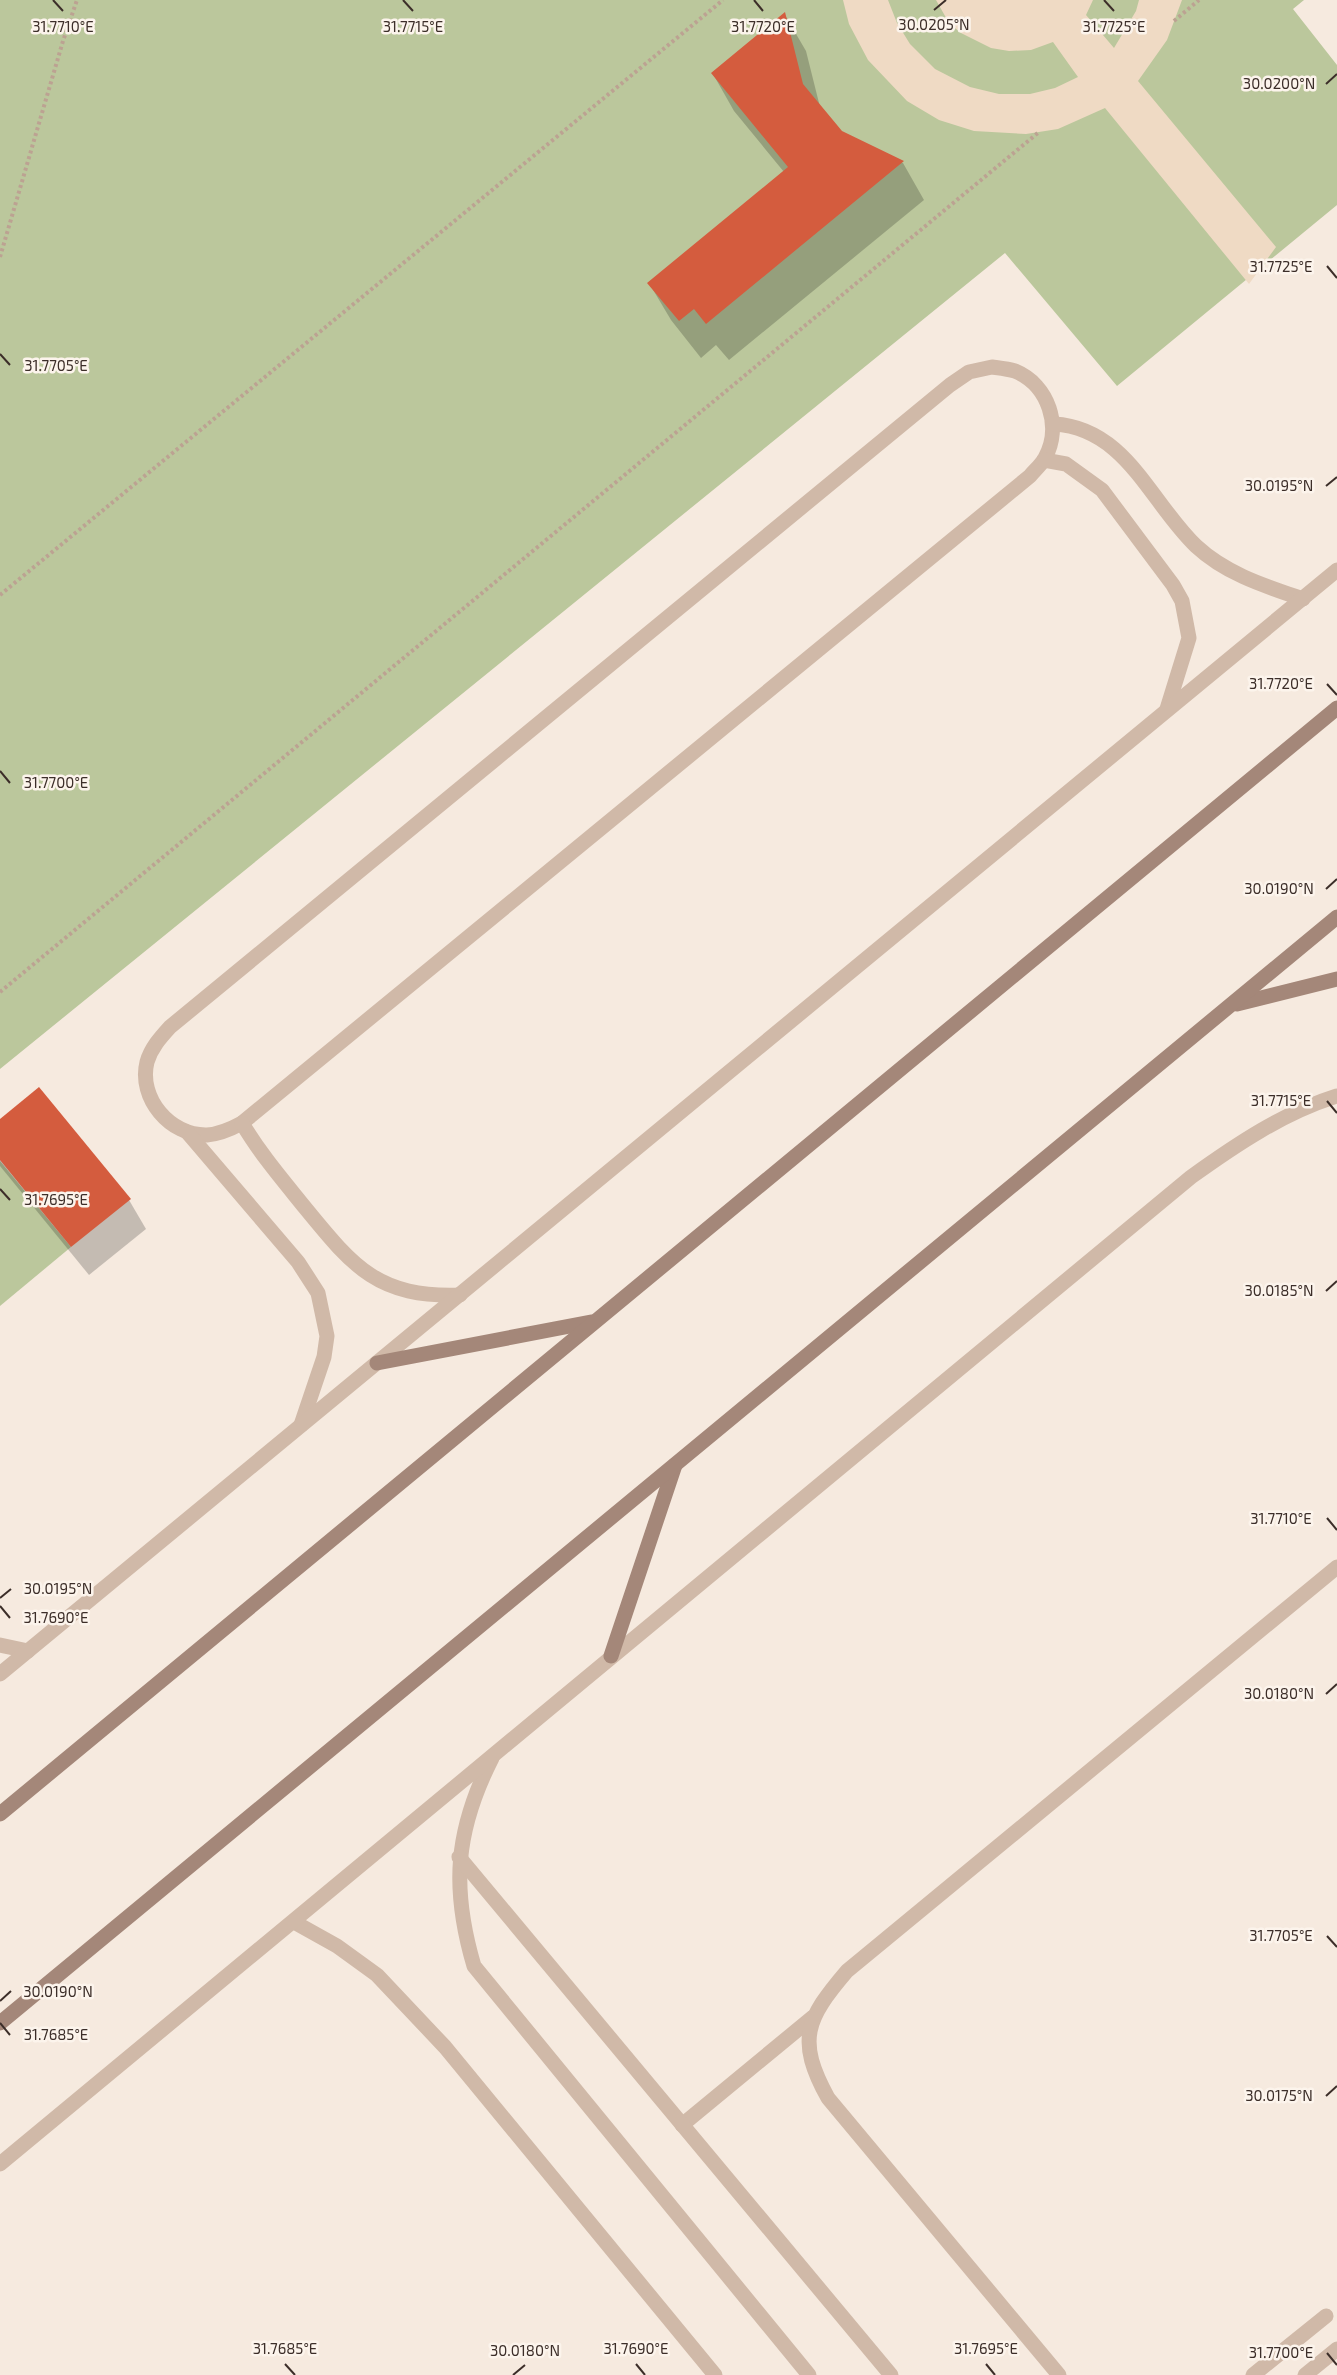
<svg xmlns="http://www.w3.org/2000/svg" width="1337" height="2375" viewBox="0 0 1337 2375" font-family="'Exo 2',sans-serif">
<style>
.green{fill:#bbc79c}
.plaza{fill:#efdac4}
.shadow{fill:#0003}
.building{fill:#d45c3e}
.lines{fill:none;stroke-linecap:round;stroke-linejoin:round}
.path{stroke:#bca292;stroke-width:4;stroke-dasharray:3 3;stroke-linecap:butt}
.lane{stroke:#d0b9a8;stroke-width:15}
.street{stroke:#d0b9a8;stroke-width:15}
.secondary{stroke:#a48779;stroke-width:15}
.ticks{fill:none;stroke:#3c2e29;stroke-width:2}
.ticks-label{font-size:15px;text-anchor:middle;fill:#3c2e29;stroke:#fcf4ec;stroke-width:5;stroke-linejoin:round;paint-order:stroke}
</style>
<rect width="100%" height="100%" fill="#f6eadf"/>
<!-- green -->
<g class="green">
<path d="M 0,0 L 1304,0 L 1293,9 L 1337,65 L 1337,205 L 1117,386 L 1005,253 L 0,1069 Z"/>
<path d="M 0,1161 L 71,1247 L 0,1306 Z"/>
</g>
<!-- plaza -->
<path class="plaza" d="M 843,0 L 888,0 L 897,23 L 910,44 L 935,69 L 970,87 L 999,94 L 1030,94 L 1055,88 L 1078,77 L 1053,42 L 1031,50 L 1009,51 L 991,48 L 961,33 L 949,23 L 936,0 L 1093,0 L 1086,15 L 1114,48 L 1136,11 L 1139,0 L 1182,0 L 1167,40 L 1138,81 L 1276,247 L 1249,284 L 1105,108 L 1058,129 L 1026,134 L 974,131 L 939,120 L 907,101 L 868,60 L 849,24 Z"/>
<!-- shadow -->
<g class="shadow">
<path d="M 785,15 L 806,51 L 820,107 L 841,132 L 903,163 L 924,200 L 729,360 L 716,345 L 701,358 L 671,320 L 649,283 L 784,172 L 734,111 L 713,74 Z"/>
<path d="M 0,1121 L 129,1200 L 146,1229 L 89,1275 L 0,1166 Z"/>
</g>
<!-- building -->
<g class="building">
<path d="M 785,12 L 803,84 L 842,131 L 904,161 L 706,324 L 694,309 L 679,321 L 647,283 L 788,167 L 711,73 Z"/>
<path d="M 39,1087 L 131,1199 L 71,1247 L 0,1160 L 0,1119 Z"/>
</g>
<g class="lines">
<!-- path -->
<g class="path">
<path d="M 1174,21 L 1199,0"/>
<path d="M 0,257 L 63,41 L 77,0"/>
<path d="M 0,595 L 723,0"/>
<path d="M 0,992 L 1039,132"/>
</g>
<!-- lane -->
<g class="lane">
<path d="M 992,367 C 999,368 1008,369 1015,371 C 1049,385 1062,427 1045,458 C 1041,465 1035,470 1030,476 L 242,1123 C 231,1129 220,1134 207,1135 C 170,1136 138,1098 147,1062 C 151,1048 160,1038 170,1027 L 950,385 L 969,372 Z"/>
<path d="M 1054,424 C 1126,428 1150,502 1196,546 C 1226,574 1265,586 1303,599"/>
<path d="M 1044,460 L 1066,464 L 1102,490 L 1173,585 L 1182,601 L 1189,638 L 1167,709"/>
<path d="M 242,1123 C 259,1152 281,1178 302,1204 C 352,1265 376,1298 460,1295"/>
<path d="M 187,1132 L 298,1262 L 318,1293 L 327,1336 L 324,1357 L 301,1425"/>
<path d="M 0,1645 L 28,1651"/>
<path d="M 682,2125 L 813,2017"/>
<path d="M 1059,2375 L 828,2098 C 796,2040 806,2019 847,1971 L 1337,1567"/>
<path d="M 1253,2375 L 1326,2316"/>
<path d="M 1305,2375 L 1337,2349"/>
</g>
<!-- street -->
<g class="street">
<path d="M 0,1674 L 1337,570"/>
<path d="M 492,1758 C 455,1831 451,1888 474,1966 L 809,2375"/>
<path d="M 459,1857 L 891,2375"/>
<path d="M 294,1922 L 337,1946 L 377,1975 L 445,2047 L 715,2375"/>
<path d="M 0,2164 L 1191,1177 C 1237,1144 1283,1113 1337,1096"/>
</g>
<!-- secondary -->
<g class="secondary">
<path d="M 1237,1004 L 1337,979"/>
<path d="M 377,1363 L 591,1322"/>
<path d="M 611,1656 L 675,1465"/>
<path d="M 0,1814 L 1337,708"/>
<path d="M 0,2023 L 1337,917"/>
</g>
</g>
<!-- ticks -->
<path class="ticks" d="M 53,0 L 63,11M 403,0 L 413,11M 754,0 L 763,11M 1104,0 L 1114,11M 934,10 L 946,0M 1326,84 L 1337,74M 1327,266 L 1337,278M 0,354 L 10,365M 1326,486 L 1337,477M 1327,684 L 1337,695M 0,771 L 10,783M 1326,889 L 1337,879M 1327,1101 L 1337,1113M 0,1189 L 10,1200M 1326,1291 L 1337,1281M 1327,1518 L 1337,1530M 0,1598 L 11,1589M 0,1606 L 10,1618M 1326,1694 L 1337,1684M 1327,1936 L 1337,1947M 0,2001 L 11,1991M 0,2023 L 10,2035M 1326,2096 L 1337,2086M 1327,2353 L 1337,2365M 285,2364 L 295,2375M 636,2364 L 645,2375M 986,2364 L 995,2375M 513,2375 L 525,2365"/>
<g class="ticks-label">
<text x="934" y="30">30.0205°N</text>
<text x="63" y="32">31.7710°E</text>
<text x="413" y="32">31.7715°E</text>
<text x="763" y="32">31.7720°E</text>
<text x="1114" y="32">31.7725°E</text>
<text x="1279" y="89">30.0200°N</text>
<text x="1281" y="272">31.7725°E</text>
<text x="56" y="371">31.7705°E</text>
<text x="1279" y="491">30.0195°N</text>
<text x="1281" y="689">31.7720°E</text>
<text x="56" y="788">31.7700°E</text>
<text x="1279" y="894">30.0190°N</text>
<text x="1281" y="1106">31.7715°E</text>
<text x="56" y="1205">31.7695°E</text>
<text x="1279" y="1296">30.0185°N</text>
<text x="1281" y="1524">31.7710°E</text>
<text x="58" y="1594">30.0195°N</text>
<text x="56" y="1623">31.7690°E</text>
<text x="1279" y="1699">30.0180°N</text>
<text x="1281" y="1941">31.7705°E</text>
<text x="58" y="1997">30.0190°N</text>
<text x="56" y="2040">31.7685°E</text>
<text x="1279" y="2101">30.0175°N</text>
<text x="285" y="2354">31.7685°E</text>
<text x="636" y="2354">31.7690°E</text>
<text x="986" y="2354">31.7695°E</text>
<text x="525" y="2356">30.0180°N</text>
<text x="1281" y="2358">31.7700°E</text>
</g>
</svg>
